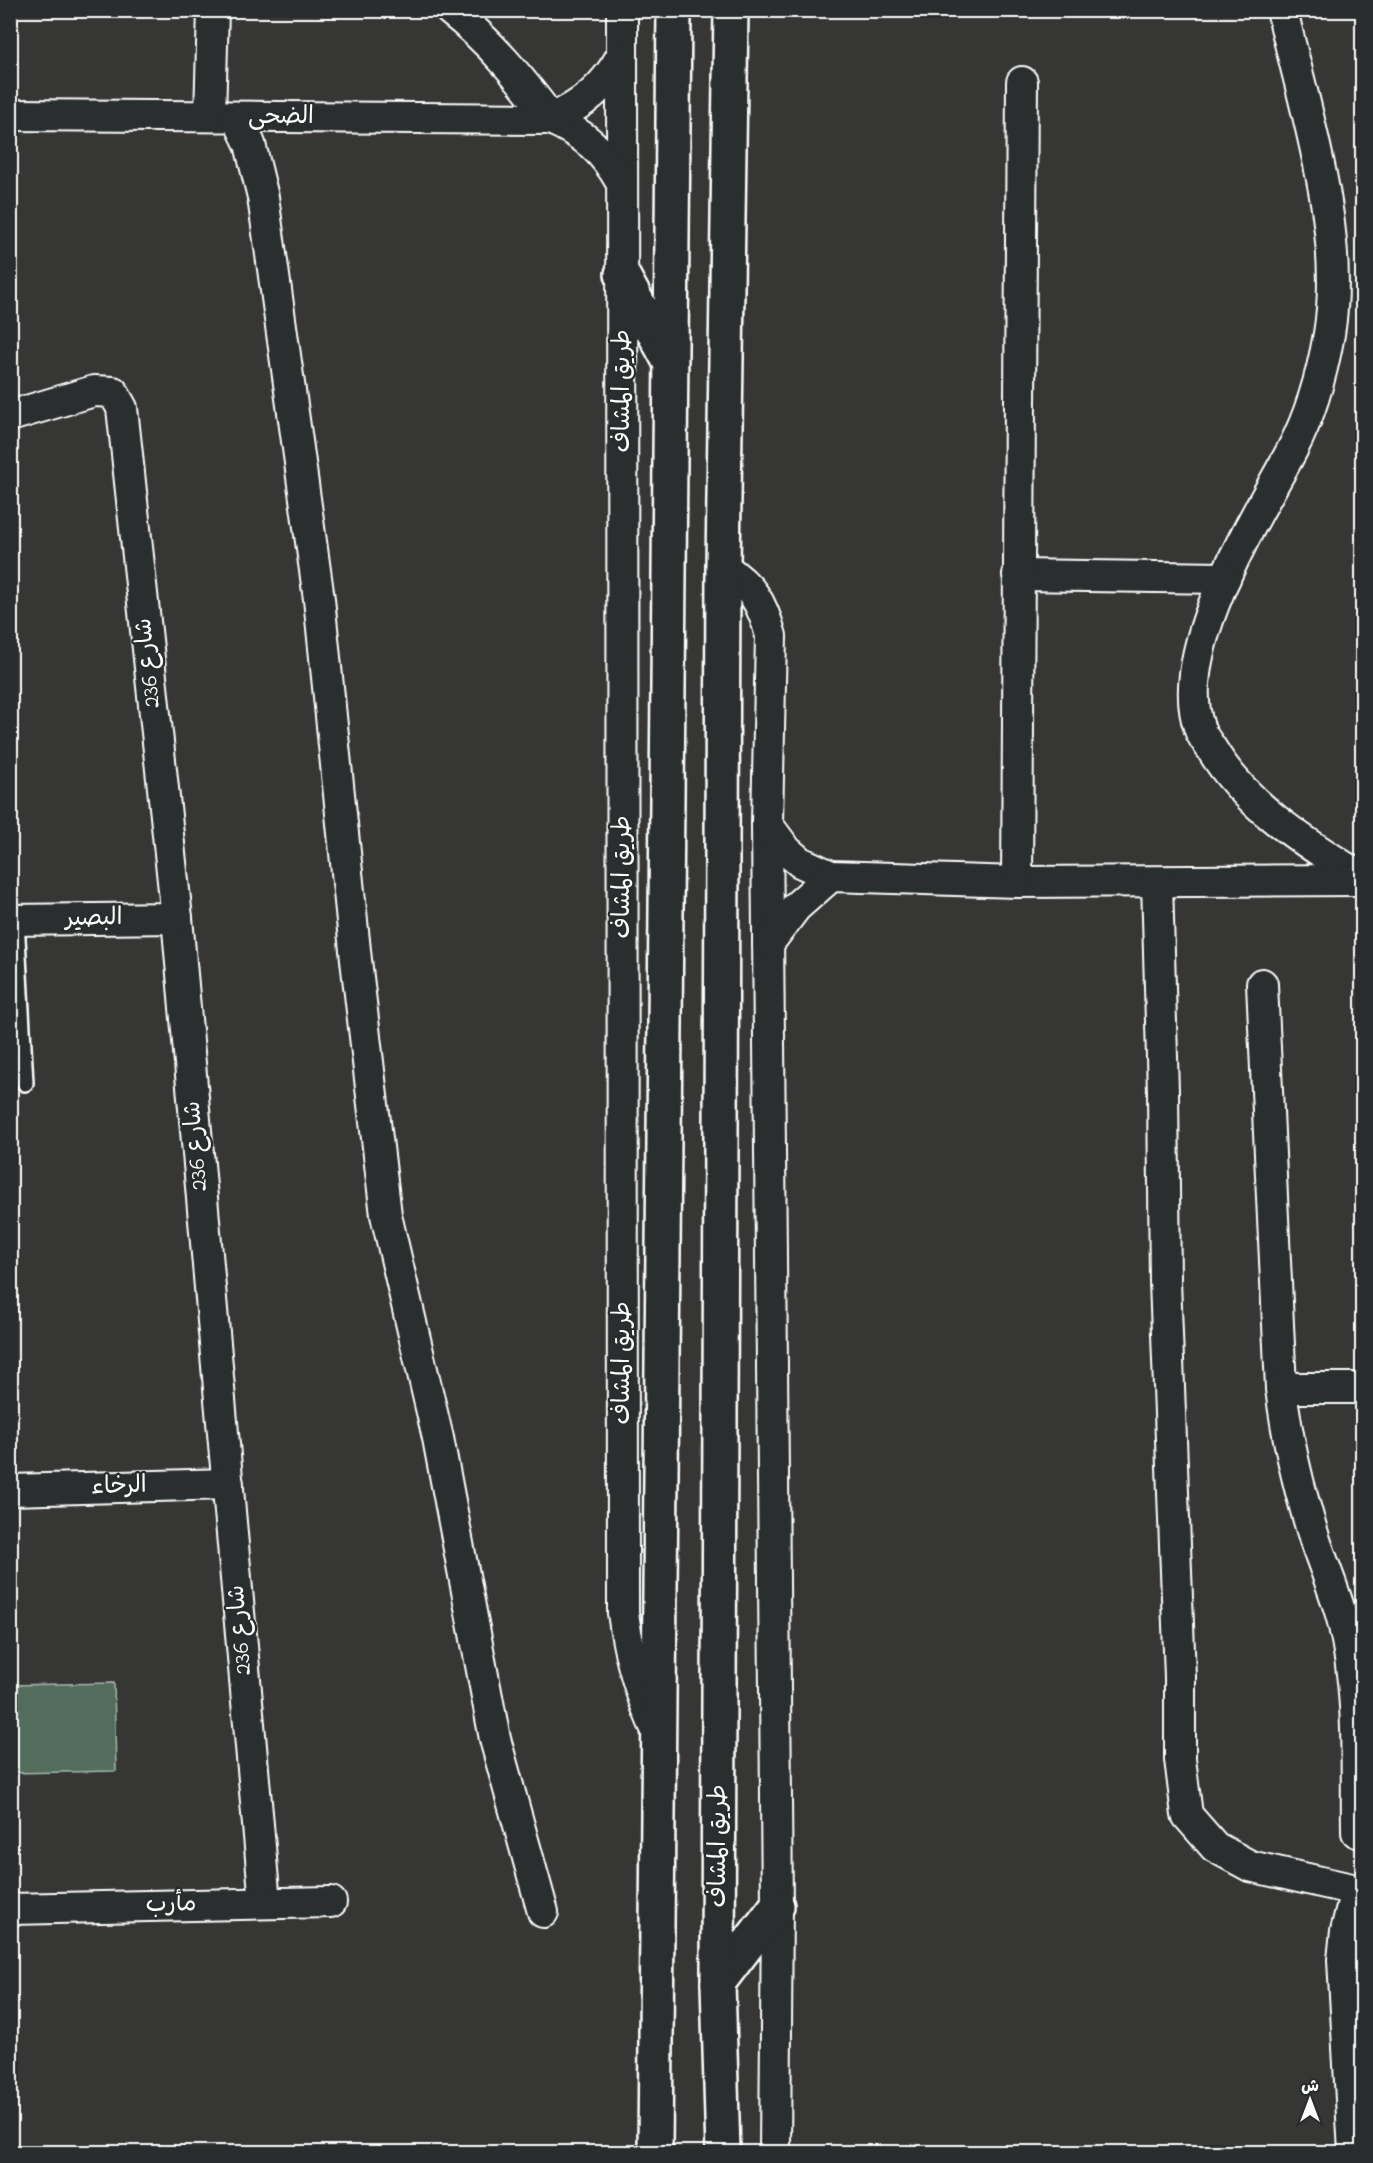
<svg xmlns="http://www.w3.org/2000/svg" width="1373" height="2163" viewBox="0 0 1373 2163" font-family="'Indie Flower','Playpen Sans Arabic',sans-serif">
<style>
.green{fill:#526d5d;stroke:#a8b6ae;stroke-width:1.5}
.lines{fill:none;stroke-linecap:round;stroke-linejoin:round}
.lane-casing{stroke:#fff;stroke-width:20}
.street-casing{stroke:#fff;stroke-width:34}
.secondary-casing{stroke:#fff;stroke-width:38}
.lane{stroke:#2a2d2e;stroke-width:15}
.street{stroke:#2a2d2e;stroke-width:30}
.secondary{stroke:#2a2d2e;stroke-width:33}
.labels{text-anchor:middle;dominant-baseline:central;stroke-width:4.5;stroke-linejoin:round;paint-order:stroke}
.street-label{font-size:24px;fill:#fff;stroke:#2a2d2e}
</style>
<rect width="100%" height="100%" fill="#363735"/>
<filter id="ink" filterUnits="userSpaceOnUse"><feTurbulence type="fractalNoise" baseFrequency=".0167" numOctaves="2"/><feDisplacementMap in="SourceGraphic" scale="12" xChannelSelector="R" yChannelSelector="G"/><feConvolveMatrix kernelMatrix="1 2 1 2 8 2 1 2 1" color-interpolation-filters="sRGB"/></filter>
<g filter="url(#ink)">
<!-- green -->
<path class="green" d="M 114,1683 L 116,1771 L 11,1773 L 11,1685 Z"/>
<g class="lines">
<!-- lane casing -->
<g class="lane-casing">
<path id="lane" d="M 16,920 L 25,1083"/>
</g>
<!-- street casing -->
<g class="street-casing">
<g id="street">
<path d="M 450,10 C 490,41 521,79 551,119"/>
<path d="M 622,10 L 623,1613 C 629,1657 640,1696 659,1735"/>
<path d="M 1282,10 C 1305,110 1346,232 1329,334 C 1322,374 1311,414 1292,450 C 1256,518 1172,649 1199,727 C 1201,735 1207,742 1211,748 C 1246,807 1306,843 1362,878"/>
<path d="M 10,115 L 551,119 C 584,134 603,150 621,182"/>
<path d="M 210,116 L 213,10"/>
<path d="M 237,117 L 250,144 L 263,197 L 319,599 L 356,960 L 386,1215 L 438,1438 L 495,1739 L 543,1912"/>
<path d="M 551,119 C 583,105 605,87 622,55"/>
<path d="M 10,416 L 94,391 L 113,392 L 122,408 L 177,918 L 265,1903"/>
<path d="M 723,567 C 752,586 762,602 771,636 L 767,824 L 777,1906 L 775,2152"/>
<path d="M 1018,575 L 1225,578"/>
<path d="M 767,824 L 787,851 L 800,862 L 831,876 L 1017,882 L 1362,880"/>
<path d="M 1017,882 L 1022,82"/>
<path d="M 1157,882 L 1163,1092 L 1165,1281 L 1180,1677 L 1180,1759 L 1187,1815 L 1215,1847 L 1250,1866 L 1356,1890"/>
<path d="M 10,920 L 177,918"/>
<path d="M 768,944 L 796,907 L 831,876"/>
<path d="M 1262,984 L 1281,1388 C 1287,1440 1299,1490 1315,1540 C 1324,1567 1336,1594 1343,1622 C 1360,1691 1356,1762 1357,1832"/>
<path d="M 1281,1388 L 1362,1388"/>
<path d="M 10,1490 L 228,1484"/>
<path d="M 10,1909 L 331,1902"/>
<path d="M 1354,2152 L 1343,1960 L 1346,1931 L 1356,1890 L 1362,1890"/>
</g>
</g>
<!-- secondary casing -->
<g class="secondary-casing">
<g id="secondary">
<path d="M 622,274 L 670,362"/>
<path d="M 718,1983 L 777,1906"/>
<path d="M 655,2152 C 662,1439 671,725 674,10"/>
<path d="M 723,2152 L 718,1983 L 723,567 L 731,10"/>
</g>
</g>
<!-- lane -->
<use href="#lane" class="lane"/>
<!-- street -->
<use href="#street" class="street"/>
<!-- secondary -->
<use href="#secondary" class="secondary"/>
</g>
</g>
<g class="labels">
<!-- street labels -->
<g class="street-label">
<text x="281" y="117">الضحى</text>
<text transform="translate(623 391) rotate(-90)">طريق المشاف</text>
<text transform="translate(149 663) rotate(-96)">شارع 236</text>
<text transform="translate(623 877) rotate(-90)">طريق المشاف</text>
<text transform="translate(94 919) rotate(-1)">البصير</text>
<text transform="translate(197 1146) rotate(-95)">شارع 236</text>
<text transform="translate(623 1363) rotate(-90)">طريق المشاف</text>
<text transform="translate(119 1487) rotate(-2)">الرخاء</text>
<text transform="translate(241 1630) rotate(-95)">شارع 236</text>
<text transform="translate(719 1846) rotate(-90)">طريق المشاف</text>
<text transform="translate(171 1905) rotate(-1)">مأرب</text>
</g>
</g>
<!-- margin -->
<rect width="1373" height="2163" fill="none" stroke="#2a2d2e" stroke-width="36"/>
<rect x="18" y="18" width="1337" height="2127" fill="none" stroke="#fff" stroke-width="2" filter="url(#ink)"/>
<!-- north arrow -->
<g transform="translate(1310 2100)" stroke="#2a2d2e" stroke-width="4.5" paint-order="stroke">
<path d="M0-4.5L10 22L0 15L-10 22Z" fill="#ffffff"/>
<text y="-9" font-size="16" font-weight="bold" text-anchor="middle" fill="#ffffff">ش</text>
</g>
</svg>
